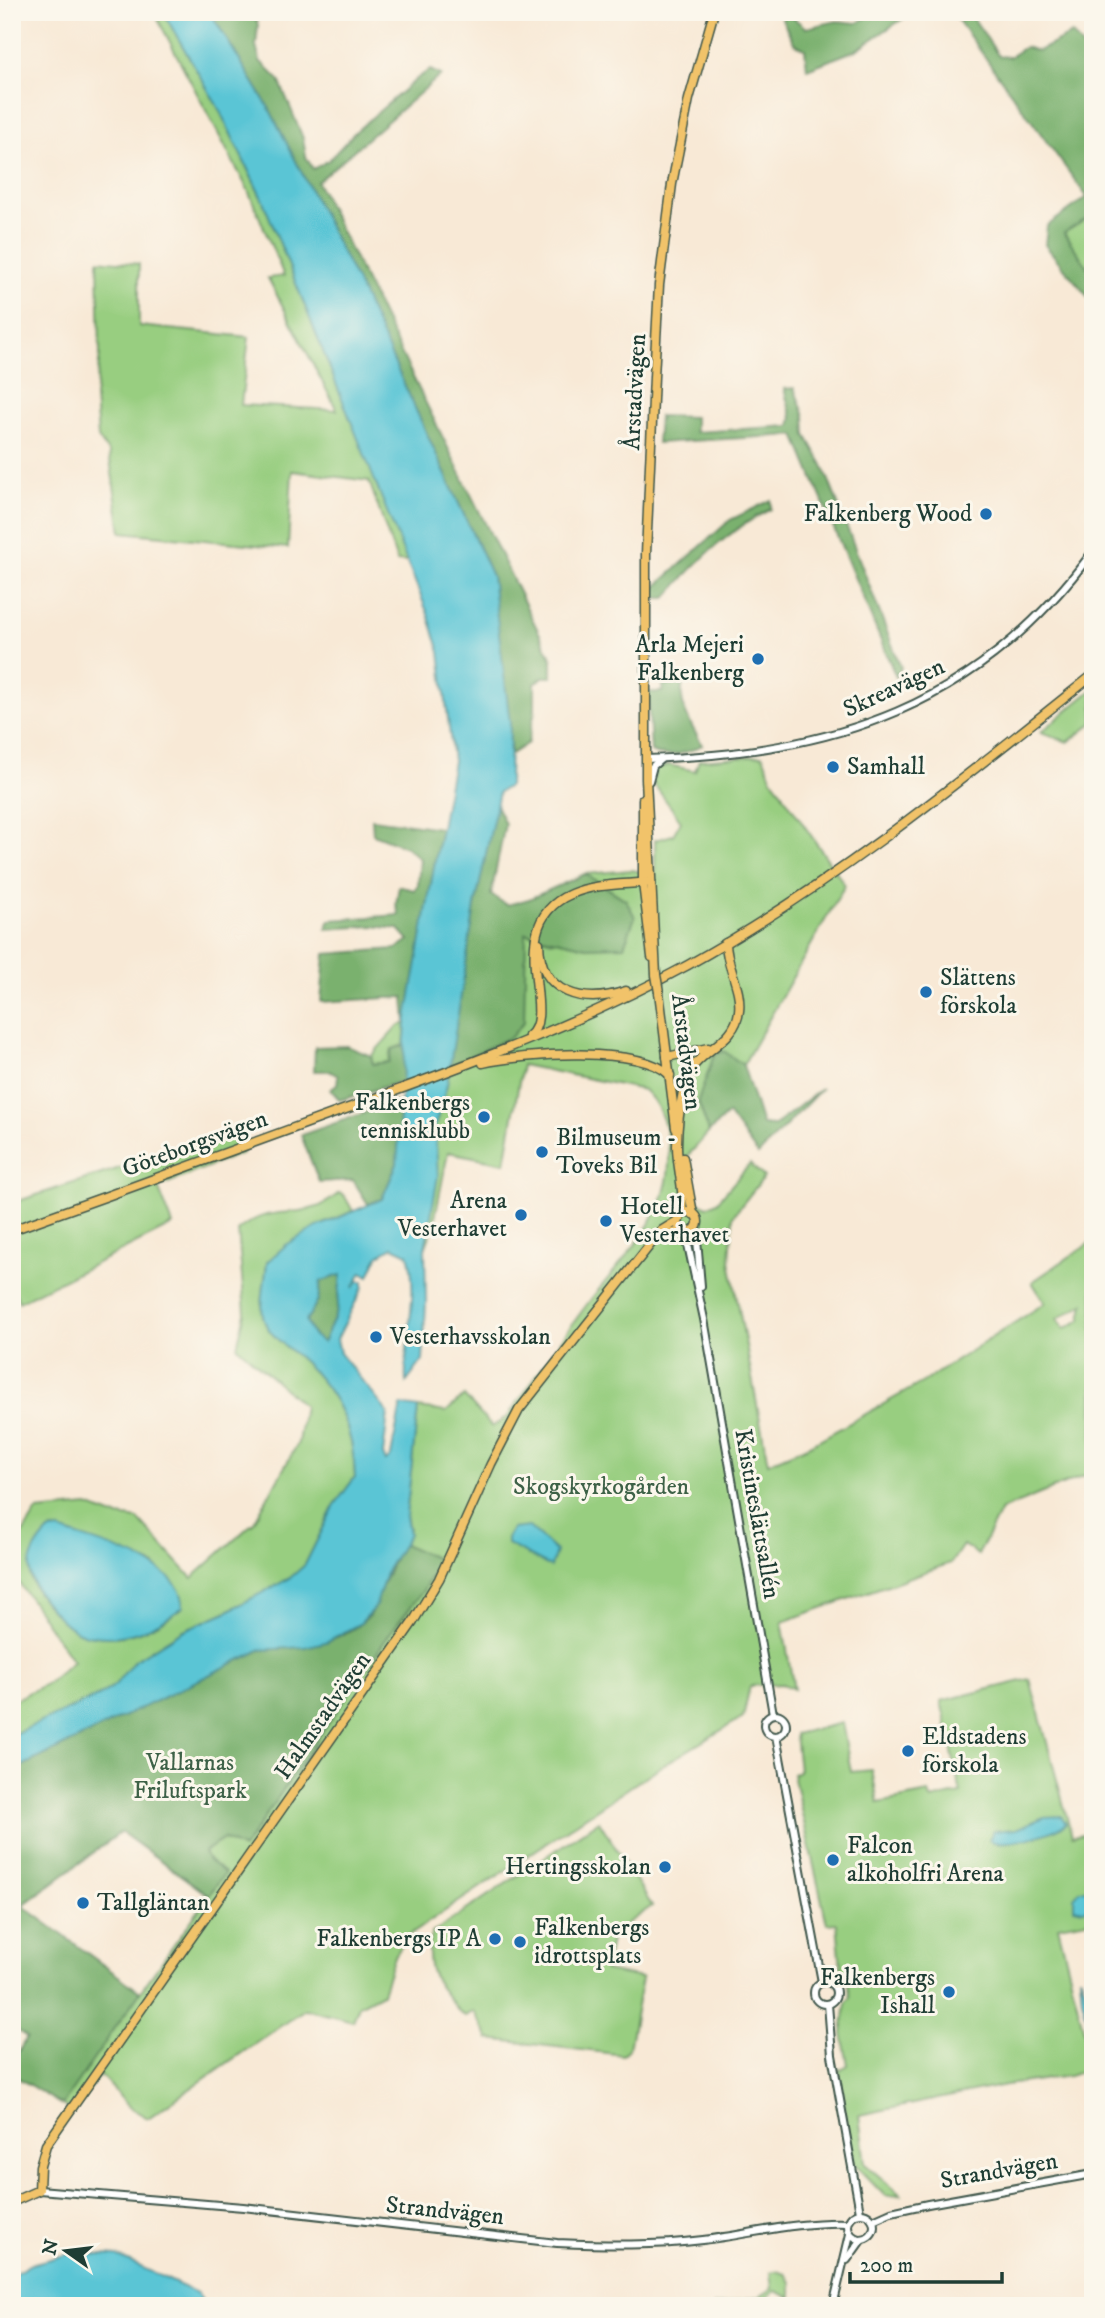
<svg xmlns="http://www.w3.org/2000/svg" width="1105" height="2318" viewBox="0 0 1105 2318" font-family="'IM FELL DW Pica',serif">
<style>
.green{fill:#98ce80;stroke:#5c865a;stroke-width:2;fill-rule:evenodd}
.forest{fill:#7ab16e;stroke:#4c7751;stroke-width:2}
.water{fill:#5ac5d5;stroke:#3c8184;stroke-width:2;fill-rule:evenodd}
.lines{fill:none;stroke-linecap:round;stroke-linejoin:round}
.minor-casing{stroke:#40574c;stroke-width:10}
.major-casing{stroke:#40574c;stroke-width:11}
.minor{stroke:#fff;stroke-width:6}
.major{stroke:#f1c36a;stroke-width:8}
.major-bridge-casing{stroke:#40574c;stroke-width:11;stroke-linecap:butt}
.major-bridge{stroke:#f1c36a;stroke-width:8}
.poi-dot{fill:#1f6fb2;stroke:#fbf7ec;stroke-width:2.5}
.labels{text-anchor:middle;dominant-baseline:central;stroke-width:6;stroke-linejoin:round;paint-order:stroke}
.street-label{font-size:24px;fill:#1f3d34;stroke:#fbf7ec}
.poi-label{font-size:24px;fill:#1f3d34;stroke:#fbf7ec;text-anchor:start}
.park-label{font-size:24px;fill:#3d6147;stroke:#fbf7ec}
</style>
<rect width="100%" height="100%" fill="#fbf7ec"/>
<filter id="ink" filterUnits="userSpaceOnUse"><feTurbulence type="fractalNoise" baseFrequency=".0143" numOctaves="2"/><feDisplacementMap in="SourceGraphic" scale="14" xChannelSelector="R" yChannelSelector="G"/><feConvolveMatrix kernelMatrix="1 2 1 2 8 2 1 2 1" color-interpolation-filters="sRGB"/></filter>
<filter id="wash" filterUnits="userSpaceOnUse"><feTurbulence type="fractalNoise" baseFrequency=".00686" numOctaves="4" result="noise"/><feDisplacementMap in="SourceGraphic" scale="28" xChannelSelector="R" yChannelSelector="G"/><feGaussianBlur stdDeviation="1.57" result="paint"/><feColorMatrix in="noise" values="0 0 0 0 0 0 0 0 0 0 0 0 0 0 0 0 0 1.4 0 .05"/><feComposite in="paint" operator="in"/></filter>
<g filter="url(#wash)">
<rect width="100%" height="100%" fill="#f8e9d6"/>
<!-- green -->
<g class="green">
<path d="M 154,12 L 163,12 L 219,109 L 263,201 L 408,562 L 397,561 L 369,481 L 292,471 L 288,548 L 121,532 L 109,453 L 98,438 L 95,397 L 100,354 L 98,260 L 139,264 L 139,326 L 249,337 L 241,405 L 337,410 L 268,278 L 284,276 L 248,190 Z"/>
<path d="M 1092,214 L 1093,215 L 1093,275 L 1063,232 Z"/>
<path d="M 1093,689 L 1093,723 L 1068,742 L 1041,732 Z"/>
<path d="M 763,755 L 771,777 L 845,885 L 743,1065 L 724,1052 L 698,1101 L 709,1132 L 685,1159 C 689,1177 689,1199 707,1207 L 717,1202 L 750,1164 L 764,1177 L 733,1216 L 730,1261 L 768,1463 L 810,1445 L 923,1382 L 1045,1303 L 1032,1282 L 1093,1241 L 1093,1472 L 1001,1510 L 978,1555 L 963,1545 L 951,1563 L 782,1622 L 794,1689 L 782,1684 L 750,1686 L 743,1717 L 657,1769 L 409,1935 L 393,1959 L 382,1993 L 359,2005 L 353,2021 L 305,2009 L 148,2118 L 129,2107 L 100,2074 L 73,2112 L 12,2074 L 12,2063 L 27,2037 L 12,2027 L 12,1771 L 149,1703 L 401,1543 L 409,1529 L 406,1516 L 418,1408 L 446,1412 L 464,1396 L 492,1427 L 508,1416 C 535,1378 560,1340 588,1303 C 613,1271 643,1241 660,1204 C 675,1170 672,1115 644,1090 L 522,1065 L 505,1163 L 448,1152 L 433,1228 L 425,1249 L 435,1126 L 449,1066 L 511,1037 L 526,933 L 552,941 L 626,900 L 585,874 L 631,870 L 655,874 L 655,840 L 673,835 L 681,821 L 653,783 L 655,769 L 669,765 L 695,771 L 699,760 ZM 1084,1304 L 1081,1320 L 1064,1329 L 1057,1319 ZM 121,1832 L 209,1896 L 140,1992 L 22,1906 Z"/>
<path d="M 406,1023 L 404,1045 L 390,1054 L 389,1062 L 373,1064 L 371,1056 L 398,1026 Z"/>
<path d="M 234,1131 L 242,1153 L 158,1187 L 173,1225 L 19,1302 L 12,1286 L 12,1203 Z"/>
<path d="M 339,1193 L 344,1195 L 353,1211 L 317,1227 L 267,1262 C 266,1278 260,1300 263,1316 C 266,1335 292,1350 305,1363 C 339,1395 354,1431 355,1477 L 334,1506 L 305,1565 L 290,1579 L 226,1612 L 182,1631 L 134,1661 L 115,1685 L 100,1695 L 12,1735 L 12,1701 L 48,1683 L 73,1661 L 12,1573 L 12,1551 L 37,1511 L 88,1506 L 111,1515 L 138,1519 L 192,1578 L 254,1522 L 298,1443 L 304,1406 L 237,1346 L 245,1313 L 238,1230 C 268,1206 283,1217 314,1208 C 323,1206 332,1199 339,1193 ZM 54,1530 L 154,1565 L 170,1580 L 183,1607 C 138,1642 90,1652 48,1606 C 21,1575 27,1564 49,1531 Z"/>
<path d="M 1030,1679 L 1072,1836 L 1093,1832 L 1093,1848 L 1090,1849 L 1093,1890 L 1080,1890 L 1083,1910 L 1093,1907 L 1093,1920 L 1058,1926 L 1093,2068 L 1069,2076 L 1006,2085 L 859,2115 L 865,2164 L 901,2195 L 885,2196 L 853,2163 L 839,2070 L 848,2065 L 842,2033 L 846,2003 L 851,1998 L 848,1983 L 842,1980 L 837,1923 L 827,1924 L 793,1774 L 799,1771 L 795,1734 L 842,1723 L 851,1772 L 872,1770 L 878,1803 L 929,1793 L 931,1800 L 961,1793 L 941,1701 Z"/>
<path d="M 599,1821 L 652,1906 L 612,1934 L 605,1971 L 642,1978 L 629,2049 L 623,2055 L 489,2039 L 474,2011 L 466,2016 L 460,2013 C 437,1983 422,1973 432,1933 Z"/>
<path d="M 777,2271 L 786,2274 L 791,2282 L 791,2298 L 776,2291 L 765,2299 L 762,2306 L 713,2306 L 759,2297 L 772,2289 L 770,2272 Z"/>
</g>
<!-- forest -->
<g class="forest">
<path d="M 210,12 L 254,12 L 258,25 L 256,46 L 260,61 L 279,80 L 303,138 L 306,157 L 313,169 L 329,160 L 355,132 L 419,77 L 430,70 L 441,75 L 317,182 L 552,659 L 552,677 L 543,677 L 535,684 L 535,710 L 528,743 L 511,754 L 492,576 L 361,290 L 269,108 Z"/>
<path d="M 786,12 L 806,28 L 837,21 L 857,23 L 875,12 L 913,12 L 856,50 L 807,69 L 805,49 L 794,43 L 781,17 Z"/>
<path d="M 952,12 L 969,12 L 999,56 L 1009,57 L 1025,47 L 1038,51 L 1072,34 L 1093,61 L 1093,215 L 1064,233 L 1093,275 L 1093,303 L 1045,245 L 1047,226 L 1087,197 Z"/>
<path d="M 794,388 L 805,416 L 806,435 L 823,465 L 901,668 L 896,677 L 795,435 L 657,443 L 659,416 L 695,417 L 695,432 L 790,426 L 792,418 L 784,389 Z"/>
<path d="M 771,500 L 771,509 C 728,530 696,562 666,598 L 652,598 L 651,591 L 730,520 Z"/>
<path d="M 683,683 C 677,704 692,726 702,745 C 689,753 666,759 651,752 L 648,692 L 662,692 L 663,685 Z"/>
<path d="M 496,805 L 505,824 L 491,895 L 507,905 L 529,899 L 585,874 L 626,900 L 635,917 L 624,946 L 586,947 L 526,933 L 524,1022 L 511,1037 L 449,1066 L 475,906 Z"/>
<path d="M 372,819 L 441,828 L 406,1023 L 404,997 L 321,1002 L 325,954 L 396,949 L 409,940 L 399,929 L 373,926 L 326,929 L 330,920 L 399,915 L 396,904 L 399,886 L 414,890 L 418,885 L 420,859 L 406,847 L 373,834 Z"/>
<path d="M 404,1045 L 404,1081 L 340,1100 L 330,1089 L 337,1084 L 338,1076 L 329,1071 L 314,1071 L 315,1047 L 347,1046 L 371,1056 L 373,1064 L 389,1062 L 392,1049 Z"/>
<path d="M 724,1051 L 743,1065 L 762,1125 L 774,1126 L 822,1088 L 758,1155 L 728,1114 L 709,1132 L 698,1101 L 714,1055 Z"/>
<path d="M 395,1102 L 402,1103 L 397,1164 L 382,1199 L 368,1204 L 353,1180 L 319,1182 L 301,1135 Z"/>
<path d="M 341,1274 L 337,1312 L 323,1344 L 312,1334 L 306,1321 L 318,1300 L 321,1281 Z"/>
<path d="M 401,1543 L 440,1560 L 423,1591 L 391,1632 L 243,1849 L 224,1839 L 204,1852 L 207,1859 L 225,1873 L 209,1895 L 121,1832 L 22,1905 L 140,1992 L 62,2105 L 12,2074 L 12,2063 L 27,2037 L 12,2027 L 12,1771 L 260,1650 C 300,1648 339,1645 369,1616 Z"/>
</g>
<!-- water -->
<g class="water">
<path d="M 163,12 L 210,12 L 269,108 L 361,290 L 492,576 L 510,723 L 509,786 L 499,792 L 475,906 L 447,1085 L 435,1126 L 438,1176 L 425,1249 L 426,1302 L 423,1360 L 406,1383 C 403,1341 420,1296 408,1254 L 393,1247 L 378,1256 L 369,1276 L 362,1272 L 353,1288 L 359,1280 L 363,1282 L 363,1287 L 337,1339 L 340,1353 L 388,1413 L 383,1455 L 386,1461 L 391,1456 L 401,1405 L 418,1408 L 406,1516 L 409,1534 L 387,1570 L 376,1605 L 361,1623 L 326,1642 L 305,1647 L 260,1650 L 12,1771 L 12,1735 L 100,1695 L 115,1685 L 134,1661 L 182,1631 L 226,1612 L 290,1578 L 305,1565 L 334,1506 L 355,1477 C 354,1431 339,1395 305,1363 C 292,1350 266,1335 263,1316 C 260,1300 266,1278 267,1262 L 286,1245 L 317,1227 L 382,1199 L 397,1164 L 406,1023 L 453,761 L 440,652 L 428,614 L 263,201 L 219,109 ZM 341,1275 L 337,1312 L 323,1343 L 312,1334 L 306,1321 L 318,1300 L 321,1281 Z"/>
<path d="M 529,1527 L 556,1551 L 551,1567 L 507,1544 L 507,1538 L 512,1529 Z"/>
<path d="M 60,1530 C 92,1542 187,1563 183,1607 C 154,1629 124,1642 87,1635 C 72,1631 62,1621 52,1610 C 26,1582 20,1561 49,1531 Z"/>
<path d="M 1061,1816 L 1066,1823 C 1056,1834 999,1848 989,1840 L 993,1831 L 1016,1829 L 1044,1817 Z"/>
<path d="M 1080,1890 L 1093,1890 L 1093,1907 L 1083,1910 L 1074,1908 L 1074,1897 Z"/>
<path d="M 1080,1975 L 1093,2011 L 1093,2041 L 1082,1999 Z"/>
<path d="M 72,2253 L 117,2256 L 197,2293 L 206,2306 L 12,2306 L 12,2275 L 31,2264 Z"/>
</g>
</g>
<g filter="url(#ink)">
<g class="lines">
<!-- minor casing -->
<g class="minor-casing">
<g id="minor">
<path d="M 646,759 C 834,753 978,708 1093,551"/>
<path d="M 649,781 L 653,766 L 661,759"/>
<path d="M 696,1228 L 701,1286"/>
<path d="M 685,1231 L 704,1319 L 773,1714"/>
<circle cx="775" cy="1725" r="11"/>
<path d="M 776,1736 L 822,1982"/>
<circle cx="825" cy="1993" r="11"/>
<path d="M 828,2004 L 832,2055 L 860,2212"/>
<path d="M 39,2190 L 243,2207 L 557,2243 C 606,2245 655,2246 703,2240 C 751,2234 800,2221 848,2223"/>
<circle cx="861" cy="2226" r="13"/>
<path d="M 873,2220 L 891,2212 L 928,2204 L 1093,2174"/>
<path d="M 847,2260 L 862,2239"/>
<path d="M 833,2306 L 850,2234"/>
</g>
</g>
<!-- major casing -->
<g class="major-casing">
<g id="major">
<path d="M 643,799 L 643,883 L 652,957"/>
<path d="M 539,943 C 540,995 584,1005 626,991"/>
<path d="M 656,975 L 646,779 L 646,554 L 654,377 L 659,285 L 672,184 L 689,99 L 714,12"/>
<path d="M 659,992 L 676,1128"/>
<path d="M 529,1036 C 559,1014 501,924 571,894 C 595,883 625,885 651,882"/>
<path d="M 667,1057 L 708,1048"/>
<path d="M 483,1063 C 523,1054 640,1045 670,1075"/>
<path d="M 683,1158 L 693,1214"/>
<circle cx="688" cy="1222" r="10"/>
<path d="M 681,1216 C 686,1193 677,1169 677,1146 C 677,1127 680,1105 684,1087 C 691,1049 735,1047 739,1011 C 742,988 726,966 726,943"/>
<path d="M 12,1230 C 130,1188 248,1145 365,1102 C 475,1062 585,1021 688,965 C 833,885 964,778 1093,675"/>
<path d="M 658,1238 L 683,1230"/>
<path d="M 12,2202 L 39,2190 L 40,2166 L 46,2145 L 413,1622 L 439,1579 L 491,1464 L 519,1410 L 661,1231 L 679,1220"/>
</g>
</g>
<!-- minor -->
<use href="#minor" class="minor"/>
<!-- major -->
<use href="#major" class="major"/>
<!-- major-bridge casing -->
<g class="major-bridge-casing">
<path id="major-bridge" d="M 656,975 L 659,992"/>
</g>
<!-- major-bridge -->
<use href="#major-bridge" class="major-bridge"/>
</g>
</g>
<!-- markers -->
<g class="poi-dot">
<circle cx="986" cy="514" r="7"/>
<circle cx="758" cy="659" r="7"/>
<circle cx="833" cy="767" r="7"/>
<circle cx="926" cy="992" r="7"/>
<circle cx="484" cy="1117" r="7"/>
<circle cx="542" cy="1152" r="7"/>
<circle cx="521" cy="1215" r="7"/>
<circle cx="606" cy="1221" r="7"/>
<circle cx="376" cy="1337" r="7"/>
<circle cx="908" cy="1751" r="7"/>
<circle cx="833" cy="1860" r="7"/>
<circle cx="665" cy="1867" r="7"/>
<circle cx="83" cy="1903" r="7"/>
<circle cx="495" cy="1939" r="7"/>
<circle cx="520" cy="1942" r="7"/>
<circle cx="949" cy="1992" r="7"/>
</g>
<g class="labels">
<!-- street labels -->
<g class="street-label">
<text transform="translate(635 392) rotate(-87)">Årstadvägen</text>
<text transform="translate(894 688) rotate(-25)">Skreavägen</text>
<text transform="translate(686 1052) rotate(83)">Årstadvägen</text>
<text transform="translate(195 1144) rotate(-20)">Göteborgsvägen</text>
<text transform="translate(757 1514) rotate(80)">Kristineslättsallén</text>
<text transform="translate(323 1716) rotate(-55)">Halmstadvägen</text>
<text transform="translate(999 2171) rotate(-10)">Strandvägen</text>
<text transform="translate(445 2211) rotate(6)">Strandvägen</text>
</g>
<!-- poi labels -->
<g class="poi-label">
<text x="972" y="514" text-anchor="end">Falkenberg Wood</text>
<text x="744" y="645" text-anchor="end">Arla Mejeri<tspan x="744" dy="28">Falkenberg</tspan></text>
<text x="847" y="767">Samhall</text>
<text x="940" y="978">Slättens<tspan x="940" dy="28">förskola</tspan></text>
<text x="470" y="1103" text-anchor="end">Falkenbergs<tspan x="470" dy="28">tennisklubb</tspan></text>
<text x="556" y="1138">Bilmuseum -<tspan x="556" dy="28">Toveks Bil</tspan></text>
<text x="507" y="1201" text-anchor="end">Arena<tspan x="507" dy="28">Vesterhavet</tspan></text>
<text x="620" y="1207">Hotell<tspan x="620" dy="28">Vesterhavet</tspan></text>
<text x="390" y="1337">Vesterhavsskolan</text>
<text x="922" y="1737">Eldstadens<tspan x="922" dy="28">förskola</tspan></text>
<text x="847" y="1846">Falcon<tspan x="847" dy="28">alkoholfri Arena</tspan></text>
<text x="651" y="1867" text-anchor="end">Hertingsskolan</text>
<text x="97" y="1903">Tallgläntan</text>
<text x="534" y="1928">Falkenbergs<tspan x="534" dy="28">idrottsplats</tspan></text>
<text x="481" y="1939" text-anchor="end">Falkenbergs IP A</text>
<text x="935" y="1978" text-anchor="end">Falkenbergs<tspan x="935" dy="28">Ishall</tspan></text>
</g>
<!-- park labels -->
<g class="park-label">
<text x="601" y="1487">Skogskyrkogården</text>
<text x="190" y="1763">Vallarnas<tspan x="190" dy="28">Friluftspark</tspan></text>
</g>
</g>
<!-- margin -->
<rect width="1105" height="2318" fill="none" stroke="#fbf7ec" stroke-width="42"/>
<!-- north arrow -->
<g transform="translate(66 2251) rotate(284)" stroke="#fbf7ec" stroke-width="5" paint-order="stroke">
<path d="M0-5L12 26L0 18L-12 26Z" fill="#1f3d34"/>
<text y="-10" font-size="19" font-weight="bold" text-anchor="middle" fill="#1f3d34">N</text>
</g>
<!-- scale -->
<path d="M850 2272v10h152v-10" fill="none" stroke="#1f3d34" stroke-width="3.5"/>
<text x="860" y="2272" font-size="21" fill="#1f3d34" stroke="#fbf7ec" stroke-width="5" paint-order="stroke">200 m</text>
</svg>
